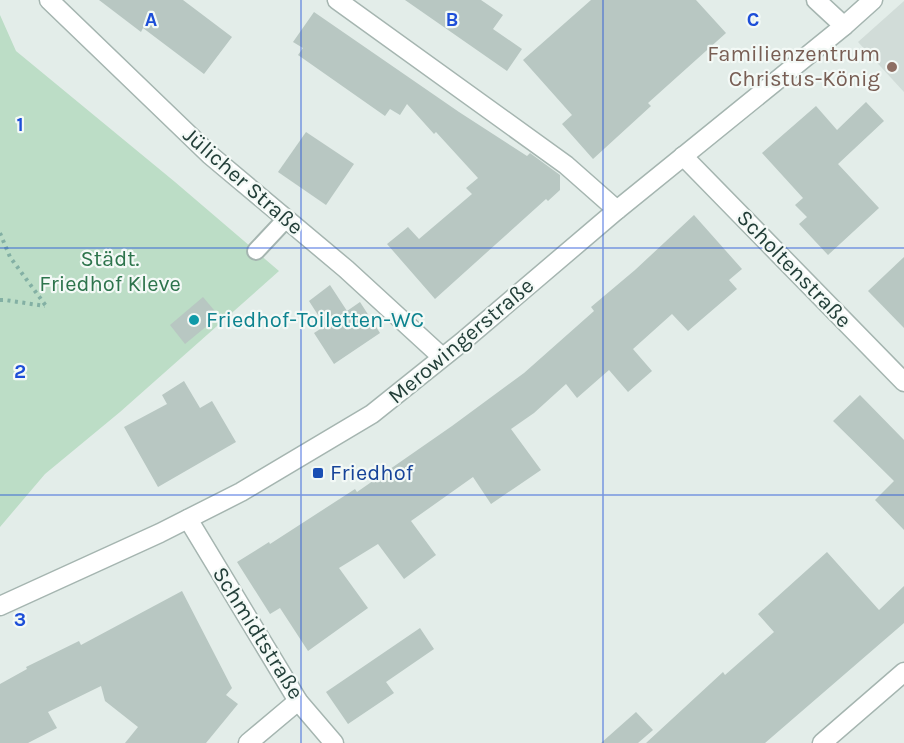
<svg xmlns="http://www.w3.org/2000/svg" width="904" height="743" viewBox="0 0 904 743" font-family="Karla,sans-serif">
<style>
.built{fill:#d1dcd8}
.green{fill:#bcddc6}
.building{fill:#b8c7c2}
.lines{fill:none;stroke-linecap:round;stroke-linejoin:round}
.service-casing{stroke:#a5b5b0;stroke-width:20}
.minor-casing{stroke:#a5b5b0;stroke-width:21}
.tertiary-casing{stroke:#a5b5b0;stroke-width:21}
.path{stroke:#83b0a4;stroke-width:4;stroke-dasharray:3 4.5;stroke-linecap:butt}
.service{stroke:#fff;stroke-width:16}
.minor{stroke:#fff;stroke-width:18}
.tertiary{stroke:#fff;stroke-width:18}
.grid{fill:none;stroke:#1d4ed8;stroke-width:1.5;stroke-opacity:0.55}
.education-dot{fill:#8d6e63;stroke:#f3f9f6;stroke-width:2}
.culture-dot{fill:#0f9aa8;stroke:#f3f9f6;stroke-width:2}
.transit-dot{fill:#1a4fb4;stroke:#f3f9f6;stroke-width:2}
.labels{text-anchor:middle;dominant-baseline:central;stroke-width:4.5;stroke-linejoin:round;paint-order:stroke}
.education-label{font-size:22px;fill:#785e54;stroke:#f3f9f6;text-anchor:end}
.street-label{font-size:22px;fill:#223e38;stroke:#f3f9f6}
.park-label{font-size:22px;fill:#2d744c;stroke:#f3f9f6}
.culture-label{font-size:22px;fill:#0d838f;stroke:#f3f9f6;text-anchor:start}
.transit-label{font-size:22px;fill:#164399;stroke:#f3f9f6;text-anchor:start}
.grid-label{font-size:20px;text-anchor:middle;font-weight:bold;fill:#1d4ed8;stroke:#f3f9f6;stroke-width:4.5;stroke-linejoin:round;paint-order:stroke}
</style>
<rect width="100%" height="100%" fill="#e3ede9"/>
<!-- built -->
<path class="built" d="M 904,1 L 904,92 L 858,42 Z"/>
<!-- green -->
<path class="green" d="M 0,15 L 16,51 L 175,182 L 279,271 L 120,412 L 45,474 L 0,527 Z"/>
<!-- building -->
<g class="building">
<path d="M 99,0 L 183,0 L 232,37 L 204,74 L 143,28 L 141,32 Z"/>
<path d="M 405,0 L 481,0 L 503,15 L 493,29 L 522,49 L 507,71 Z"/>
<path d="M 591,0 L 696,0 L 726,33 L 648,103 L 651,106 L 593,159 L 562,124 L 572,115 L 523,60 Z"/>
<path d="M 314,12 L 459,112 L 527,156 L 530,153 L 560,175 L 560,190 L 548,201 L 546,199 L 435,299 L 387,244 L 408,227 L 419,239 L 472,194 L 466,188 L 478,178 L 436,132 L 434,134 L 407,104 L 400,115 L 390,109 L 385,116 L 298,55 L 303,48 L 293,42 Z"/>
<path d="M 866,102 L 884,121 L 838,164 L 879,208 L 828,255 L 799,224 L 807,217 L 795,205 L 803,198 L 762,153 L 816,106 L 837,130 Z"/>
<path d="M 306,132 L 354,164 L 326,205 L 278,172 Z"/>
<path d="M 694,215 L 742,269 L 729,280 L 737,289 L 688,331 L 672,314 L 633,349 L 652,371 L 628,392 L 609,370 L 577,398 L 566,384 L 534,413 L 511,429 L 541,470 L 491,504 L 473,477 L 411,521 L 436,555 L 404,579 L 378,544 L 339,568 L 368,608 L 308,651 L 280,608 L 270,614 L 237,562 L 269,542 L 270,544 L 355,489 L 357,492 L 452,426 L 524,373 L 594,311 L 591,307 L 635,270 Z"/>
<path d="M 904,257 L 904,328 L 868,291 Z"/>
<path d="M 330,285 L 347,311 L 360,302 L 380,333 L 334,364 L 314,333 L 325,326 L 309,301 Z"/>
<path d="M 203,297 L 219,316 L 185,344 L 170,325 Z"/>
<path d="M 184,381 L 200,408 L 212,401 L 236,442 L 158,487 L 124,427 L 167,404 L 162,395 Z"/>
<path d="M 860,395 L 904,440 L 904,530 L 875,500 L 894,481 L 833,421 Z"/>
<path d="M 827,552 L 879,610 L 904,586 L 904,623 L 765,743 L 646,743 L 723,672 L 725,675 L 774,632 L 758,614 Z"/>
<path d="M 182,591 L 232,688 L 226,695 L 238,704 L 206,743 L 125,743 L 138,727 L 105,701 L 101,686 L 48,712 L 57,728 L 28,743 L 0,743 L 0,684 L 27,669 L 26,667 L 79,641 L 81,645 Z"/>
<path d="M 420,628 L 434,649 L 386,682 L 394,693 L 348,724 L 326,692 Z"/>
<path d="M 636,712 L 653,730 L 638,743 L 601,743 Z"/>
</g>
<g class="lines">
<!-- service casing -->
<g class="service-casing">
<path id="service" d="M 256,251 L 286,219"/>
</g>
<!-- minor casing -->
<g class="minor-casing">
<g id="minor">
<path d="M 49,0 L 210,155 L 346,269 L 442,357"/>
<path d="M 337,0 L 566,165 L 617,210"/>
<path d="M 816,0 L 844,26"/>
<path d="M 683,156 L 904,382"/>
<path d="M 188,519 L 298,701 L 334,743"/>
<path d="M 248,743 L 298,701"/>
<path d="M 822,743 L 904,672"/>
</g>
</g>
<!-- tertiary casing -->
<g class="tertiary-casing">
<path id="tertiary" d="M 0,606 L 160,533 L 241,492 L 372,414 L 462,342 L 617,210 L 844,26 L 873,0"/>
</g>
<!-- path -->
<g class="path">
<path d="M 0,233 L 10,257 L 46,306"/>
<path d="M 0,300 L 5,300 L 45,306"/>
</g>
<!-- service -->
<use href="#service" class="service"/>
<!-- minor -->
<use href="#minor" class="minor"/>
<!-- tertiary -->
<use href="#tertiary" class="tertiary"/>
</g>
<!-- grid -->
<path class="grid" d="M 301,0 L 301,743M 603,0 L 603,743M 0,248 L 904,248M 0,495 L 904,495"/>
<!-- markers -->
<circle class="education-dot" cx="892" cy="67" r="6"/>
<circle class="culture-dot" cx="194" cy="320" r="6"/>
<rect class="transit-dot" x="312" y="467" width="12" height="12" rx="3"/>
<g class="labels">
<!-- education labels -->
<g class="education-label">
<text x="880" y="54">Familienzentrum<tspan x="880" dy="25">Christus-König</tspan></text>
</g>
<!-- street labels -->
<g class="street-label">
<text transform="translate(243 181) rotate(41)">Jülicher Straße</text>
<text transform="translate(794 269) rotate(46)">Scholtenstraße</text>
<text transform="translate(461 341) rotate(-40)">Merowingerstraße</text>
<text transform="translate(258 633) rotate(58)">Schmidtstraße</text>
</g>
<!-- park labels -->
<g class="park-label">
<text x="110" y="259">Städt.<tspan x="110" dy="25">Friedhof Kleve</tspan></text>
</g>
<!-- culture labels -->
<g class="culture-label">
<text x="206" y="320">Friedhof-Toiletten-WC</text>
</g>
<!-- transit labels -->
<g class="transit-label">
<text x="330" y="473">Friedhof</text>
</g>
</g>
<g class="grid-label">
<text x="151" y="26">A</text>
<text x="452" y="26">B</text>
<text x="753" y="26">C</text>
<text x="20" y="131">1</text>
<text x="20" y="378">2</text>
<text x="20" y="626">3</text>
</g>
</svg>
